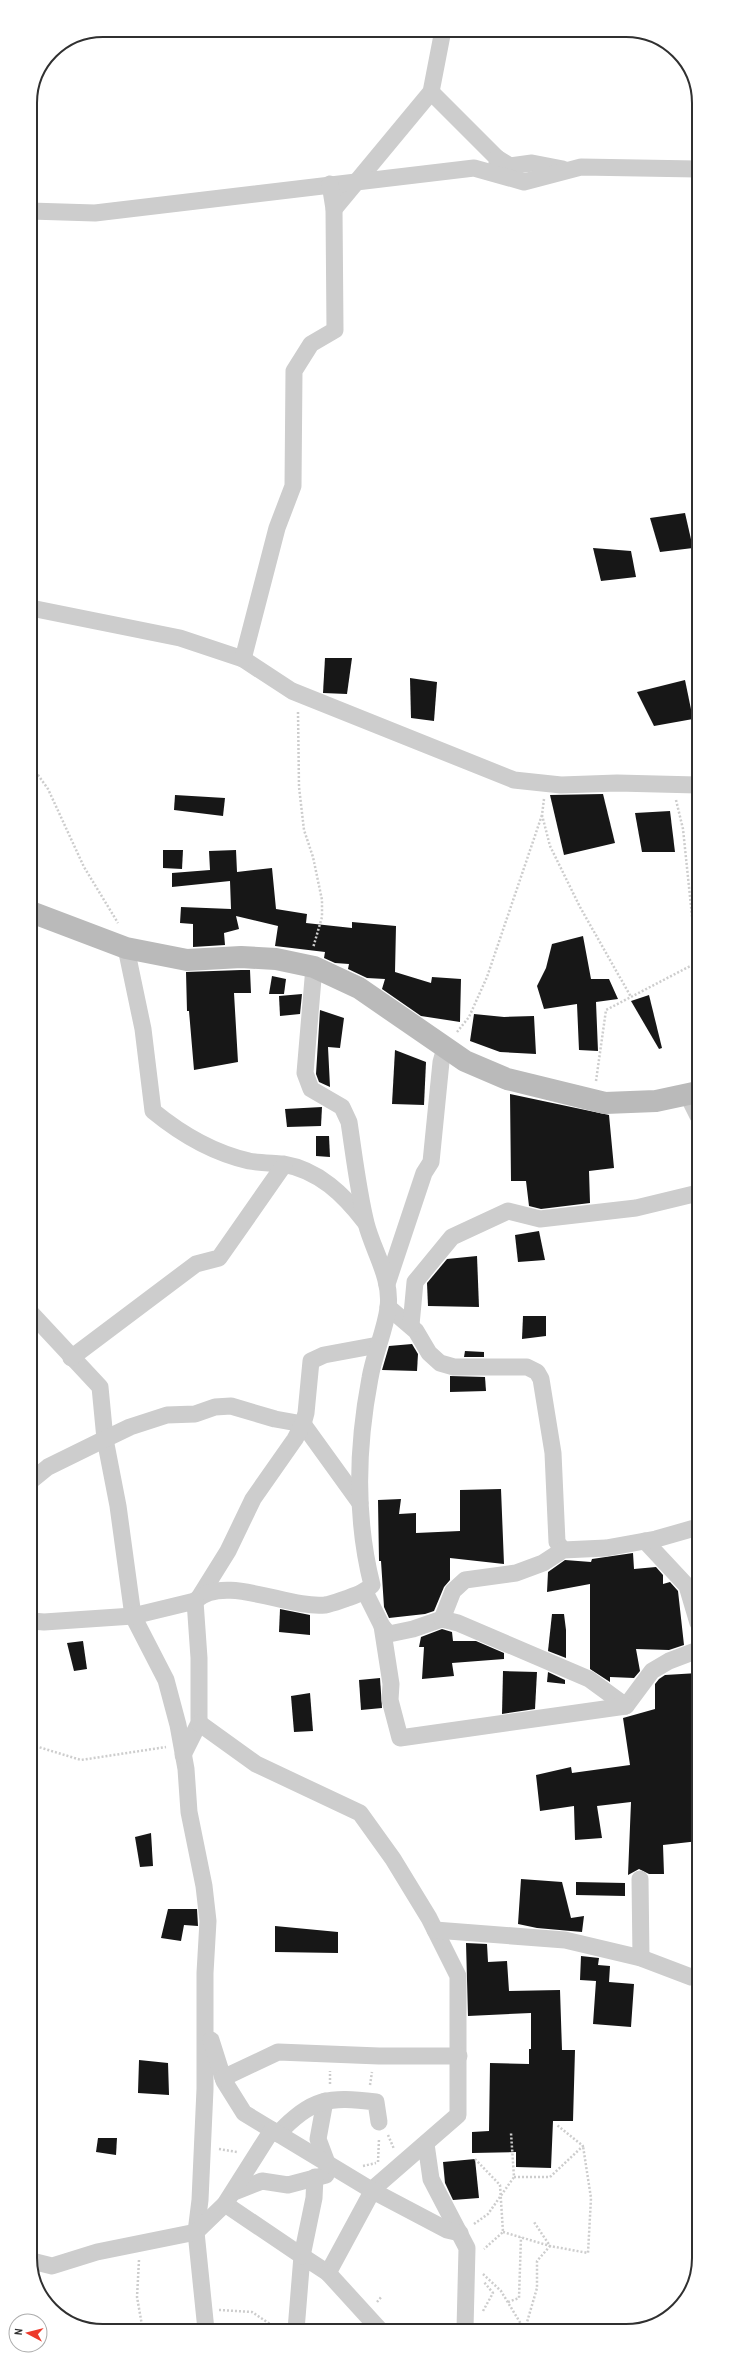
<svg xmlns="http://www.w3.org/2000/svg" width="729" height="2361" viewBox="0 0 729 2361" font-family="'Archivo Narrow',sans-serif">
<style>
.building{fill:#171717}
.lines{fill:none;stroke-linecap:round;stroke-linejoin:round}
.path{stroke:#cdcdcd;stroke-width:2.5;stroke-dasharray:2 2;stroke-linecap:butt}
.street{stroke:#cdcdcd;stroke-width:17}
.secondary{stroke:#bababa;stroke-width:22}
.rim{fill:none;stroke:#303030;stroke-width:2}
</style>
<rect width="100%" height="100%" fill="#fff"/>
<!-- building -->
<g class="building">
<path d="M 685,513 L 693,548 L 660,552 L 650,518 Z"/>
<path d="M 593,548 L 631,551 L 636,577 L 601,581 Z"/>
<path d="M 325,658 L 352,658 L 347,694 L 323,693 Z"/>
<path d="M 410,678 L 437,682 L 434,721 L 411,718 Z"/>
<path d="M 685,680 L 693,719 L 654,726 L 637,692 Z"/>
<path d="M 603,794 L 615,843 L 564,855 L 550,795 Z"/>
<path d="M 175,795 L 225,798 L 223,816 L 174,810 Z"/>
<path d="M 670,811 L 675,852 L 642,852 L 635,813 Z"/>
<path d="M 163,850 L 183,850 L 182,869 L 163,868 Z"/>
<path d="M 236,850 L 237,872 L 272,868 L 276,909 L 307,914 L 306,923 L 352,928 L 352,922 L 396,926 L 395,972 L 431,983 L 432,977 L 461,979 L 460,1022 L 421,1016 L 382,989 L 385,979 L 367,978 L 348,969 L 349,964 L 335,963 L 324,958 L 325,952 L 275,946 L 278,926 L 236,916 L 239,929 L 224,933 L 225,945 L 193,947 L 193,924 L 180,923 L 181,907 L 231,909 L 230,881 L 172,887 L 172,873 L 210,870 L 209,851 Z"/>
<path d="M 583,936 L 591,979 L 609,979 L 618,999 L 596,1002 L 598,1051 L 579,1050 L 577,1004 L 544,1009 L 537,986 L 546,968 L 552,944 Z"/>
<path d="M 241,970 L 250,970 L 251,993 L 234,993 L 238,1062 L 194,1070 L 189,1011 L 187,1011 L 186,972 Z"/>
<path d="M 272,976 L 286,979 L 284,994 L 269,994 Z"/>
<path d="M 302,994 L 300,1014 L 280,1016 L 279,996 Z"/>
<path d="M 649,995 L 662,1048 L 659,1049 L 631,1001 Z"/>
<path d="M 320,1010 L 344,1018 L 340,1048 L 328,1047 L 330,1087 L 319,1082 L 316,1074 Z"/>
<path d="M 474,1014 L 504,1017 L 534,1016 L 536,1054 L 500,1052 L 470,1041 Z"/>
<path d="M 395,1050 L 426,1062 L 424,1105 L 392,1104 Z"/>
<path d="M 510,1094 L 609,1115 L 614,1168 L 589,1171 L 590,1203 L 541,1209 L 529,1206 L 526,1181 L 511,1181 Z"/>
<path d="M 322,1107 L 321,1126 L 287,1127 L 285,1109 Z"/>
<path d="M 316,1136 L 329,1136 L 330,1157 L 316,1156 Z"/>
<path d="M 539,1231 L 545,1260 L 518,1262 L 515,1235 Z"/>
<path d="M 477,1256 L 479,1307 L 428,1306 L 427,1283 L 447,1259 Z"/>
<path d="M 523,1316 L 546,1316 L 546,1336 L 522,1339 Z"/>
<path d="M 412,1344 L 418,1354 L 417,1371 L 382,1370 L 389,1346 Z"/>
<path d="M 465,1351 L 484,1352 L 484,1357 L 464,1357 Z"/>
<path d="M 450,1376 L 485,1377 L 486,1391 L 450,1392 Z"/>
<path d="M 501,1489 L 504,1564 L 450,1558 L 450,1580 L 444,1587 L 434,1611 L 425,1614 L 389,1618 L 384,1607 L 381,1561 L 379,1561 L 378,1500 L 401,1499 L 399,1514 L 416,1513 L 416,1533 L 460,1531 L 460,1490 Z"/>
<path d="M 633,1553 L 634,1569 L 656,1567 L 663,1575 L 663,1584 L 670,1582 L 678,1591 L 684,1645 L 669,1650 L 636,1649 L 640,1671 L 634,1678 L 610,1677 L 610,1682 L 590,1669 L 590,1584 L 547,1592 L 548,1572 L 565,1560 L 591,1562 L 592,1559 Z"/>
<path d="M 280,1609 L 310,1615 L 310,1635 L 279,1632 Z"/>
<path d="M 552,1614 L 564,1614 L 566,1630 L 566,1658 L 548,1651 Z"/>
<path d="M 442,1629 L 452,1632 L 453,1641 L 476,1641 L 504,1653 L 504,1659 L 452,1663 L 454,1676 L 422,1679 L 424,1647 L 419,1647 L 421,1637 Z"/>
<path d="M 83,1641 L 87,1669 L 74,1671 L 67,1643 Z"/>
<path d="M 503,1671 L 537,1672 L 535,1709 L 502,1714 Z"/>
<path d="M 548,1672 L 565,1680 L 565,1684 L 547,1682 Z"/>
<path d="M 698,1673 L 699,1841 L 663,1845 L 664,1874 L 649,1874 L 639,1869 L 628,1875 L 631,1802 L 597,1806 L 602,1838 L 575,1840 L 574,1806 L 540,1811 L 536,1775 L 571,1767 L 572,1773 L 630,1765 L 623,1718 L 655,1709 L 655,1684 L 659,1679 L 665,1675 Z"/>
<path d="M 380,1678 L 382,1708 L 361,1710 L 359,1680 Z"/>
<path d="M 310,1693 L 313,1731 L 294,1732 L 291,1696 Z"/>
<path d="M 151,1833 L 153,1866 L 140,1867 L 135,1837 Z"/>
<path d="M 521,1879 L 562,1882 L 571,1918 L 584,1916 L 582,1932 L 537,1928 L 518,1924 Z"/>
<path d="M 576,1882 L 625,1883 L 625,1896 L 576,1895 Z"/>
<path d="M 168,1909 L 197,1909 L 198,1926 L 184,1925 L 181,1941 L 161,1938 Z"/>
<path d="M 275,1926 L 338,1932 L 338,1953 L 275,1952 Z"/>
<path d="M 466,1943 L 487,1944 L 488,1962 L 507,1961 L 509,1991 L 560,1990 L 562,2050 L 575,2050 L 573,2121 L 553,2121 L 551,2168 L 516,2167 L 516,2152 L 472,2153 L 472,2132 L 489,2131 L 490,2063 L 529,2064 L 529,2049 L 531,2049 L 531,2013 L 468,2016 Z"/>
<path d="M 581,1956 L 599,1958 L 598,1965 L 610,1966 L 609,1982 L 634,1984 L 631,2027 L 593,2024 L 596,1981 L 580,1980 Z"/>
<path d="M 139,2060 L 168,2063 L 169,2095 L 138,2093 Z"/>
<path d="M 98,2138 L 117,2138 L 116,2155 L 96,2152 Z"/>
<path d="M 475,2159 L 479,2198 L 453,2200 L 445,2183 L 443,2162 Z"/>
</g>
<g class="lines">
<!-- path -->
<g class="path">
<path d="M 298,712 L 299,787 L 304,830 L 313,857 L 322,900 L 322,917 L 313,948"/>
<path d="M 31,765 L 48,789 L 84,867 L 118,923"/>
<path d="M 544,799 L 542,815 L 550,846 L 580,907 L 631,997"/>
<path d="M 676,800 L 683,829 L 698,974"/>
<path d="M 457,1032 L 469,1017 L 487,977 L 542,815"/>
<path d="M 596,1081 L 606,1010 L 698,962"/>
<path d="M 32,1745 L 81,1760 L 166,1747"/>
<path d="M 330,2084 L 330,2071"/>
<path d="M 370,2085 L 372,2072"/>
<path d="M 388,2135 L 394,2149"/>
<path d="M 219,2149 L 237,2152"/>
<path d="M 475,2159 L 500,2185 L 503,2232 L 484,2249"/>
<path d="M 378,2162 L 379,2139"/>
<path d="M 363,2166 L 376,2163"/>
<path d="M 514,2177 L 550,2177 L 583,2146 L 557,2125"/>
<path d="M 474,2224 L 488,2214 L 514,2177 L 511,2133"/>
<path d="M 503,2232 L 550,2246 L 588,2253 L 591,2198 L 583,2146"/>
<path d="M 139,2260 L 137,2297 L 143,2331"/>
<path d="M 483,2274 L 501,2291 L 524,2329"/>
<path d="M 377,2302 L 382,2296"/>
<path d="M 508,2302 L 519,2298 L 521,2237"/>
<path d="M 219,2310 L 252,2312 L 279,2330"/>
<path d="M 483,2311 L 493,2293 L 484,2282"/>
<path d="M 525,2329 L 537,2288 L 537,2261 L 550,2246 L 534,2222"/>
</g>
<!-- street -->
<g class="street">
<path d="M 431,92 L 497,158 L 497,174"/>
<path d="M 497,158 L 510,166 L 532,163 L 563,169"/>
<path d="M 334,209 L 431,92 L 443,30"/>
<path d="M 30,211 L 95,213 L 474,168 L 524,182 L 581,167 L 697,169"/>
<path d="M 31,608 L 180,638 L 243,659 L 292,691 L 514,780 L 561,785 L 617,783 L 697,785"/>
<path d="M 243,659 L 277,528 L 293,486 L 294,371 L 311,344 L 335,330 L 334,209 L 330,184"/>
<path d="M 126,948 L 143,1029 L 153,1111 C 181,1134 214,1153 249,1161 C 260,1163 272,1163 283,1164 C 319,1170 344,1195 365,1222"/>
<path d="M 687,1094 L 698,1116"/>
<path d="M 387,1284 L 424,1173 L 431,1162 L 441,1062 L 445,1048"/>
<path d="M 388,1307 L 416,1331 L 429,1353 L 440,1363 L 454,1367 L 527,1367 L 537,1372 L 541,1379 L 553,1453 L 557,1542 L 563,1550"/>
<path d="M 31,1313 L 100,1387 L 105,1439 L 118,1506 L 133,1616 L 166,1680 L 178,1725 L 186,1769 L 189,1812 L 204,1886 L 208,1921 L 205,1973 L 205,2089 L 200,2200 L 196,2232 L 206,2330"/>
<path d="M 411,1325 L 415,1282 L 452,1237 L 508,1211 L 540,1219 L 636,1208 L 698,1193"/>
<path d="M 71,1358 L 196,1264 L 219,1258 L 284,1165"/>
<path d="M 32,1480 L 48,1467 L 105,1439 L 130,1427 L 167,1415 L 195,1414 L 215,1407 L 231,1406 L 275,1419 L 303,1424 L 360,1503"/>
<path d="M 645,1541 L 687,1586 L 698,1623"/>
<path d="M 365,1592 L 382,1626 L 389,1634 L 413,1629 L 442,1619 L 458,1623 L 589,1679 L 626,1706 L 652,1671 L 669,1661 L 698,1650"/>
<path d="M 200,1596 L 228,1551 L 253,1499 L 295,1439 L 303,1424 L 306,1413 L 311,1361 L 324,1355 L 378,1345"/>
<path d="M 195,1601 C 224,1573 288,1609 325,1605 C 331,1604 339,1601 345,1599 C 356,1595 364,1593 372,1585 C 355,1518 357,1446 370,1378 C 374,1354 385,1331 388,1308 C 392,1278 373,1251 366,1223 C 358,1190 354,1155 349,1122 L 342,1107 L 311,1089 L 305,1073 L 314,967"/>
<path d="M 442,1619 L 453,1591 L 465,1580 L 516,1573 L 543,1563 L 563,1550 L 606,1548 L 656,1539 L 698,1527"/>
<path d="M 32,1621 L 44,1622 L 133,1616 L 195,1601 L 199,1658 L 199,1723 L 183,1755"/>
<path d="M 382,1626 L 391,1684 L 390,1700 L 400,1738 L 626,1706"/>
<path d="M 199,1723 L 256,1764 L 360,1813 L 393,1859 L 429,1918 L 458,1976 L 458,2115 L 374,2188 L 328,2273 L 302,2256 L 296,2330"/>
<path d="M 640,1879 L 641,1958"/>
<path d="M 435,1930 L 565,1940 L 641,1958 L 691,1977 L 699,1977"/>
<path d="M 211,2040 L 224,2081 L 244,2113 L 272,2130"/>
<path d="M 223,2078 L 278,2052 L 379,2056 L 459,2056"/>
<path d="M 325,2101 L 318,2139 L 327,2163"/>
<path d="M 278,2134 C 311,2098 329,2096 376,2102 L 379,2122"/>
<path d="M 426,2144 L 431,2179 L 467,2248 L 465,2329"/>
<path d="M 234,2192 L 262,2181 L 288,2185 L 326,2175"/>
<path d="M 225,2204 L 302,2256 L 314,2198 L 315,2177"/>
<path d="M 32,2261 L 52,2266 L 97,2252 L 196,2232 L 225,2204 L 272,2130 L 373,2191 L 447,2230 L 460,2233"/>
<path d="M 328,2273 L 380,2330"/>
</g>
<!-- secondary -->
<path class="secondary" d="M 31,912 L 126,948 L 187,960 L 241,957 L 276,959 L 314,967 L 359,988 L 465,1061 L 507,1079 L 605,1103 L 656,1101 L 698,1092"/>
</g>
<!-- crop -->
<path d="M0 0H729V2361H0ZM103 37H626A66 66 0 0 1 692 103V2258A66 66 0 0 1 626 2324H103A66 66 0 0 1 37 2258V103A66 66 0 0 1 103 37Z" fill="#fff" fill-rule="evenodd"/>
<path class="rim" d="M103 37H626A66 66 0 0 1 692 103V2258A66 66 0 0 1 626 2324H103A66 66 0 0 1 37 2258V103A66 66 0 0 1 103 37Z"/>
<!-- north arrow -->
<g transform="translate(28 2333) rotate(277)"><circle r="19" fill="#ffffff" stroke="#acacac"/>
<path d="M0-3L7 15L0 10L-7 15Z" fill="#ed3a2c"/>
<text y="-6" font-size="11" font-weight="bold" text-anchor="middle" fill="#303030">N</text>
</g>
</svg>
